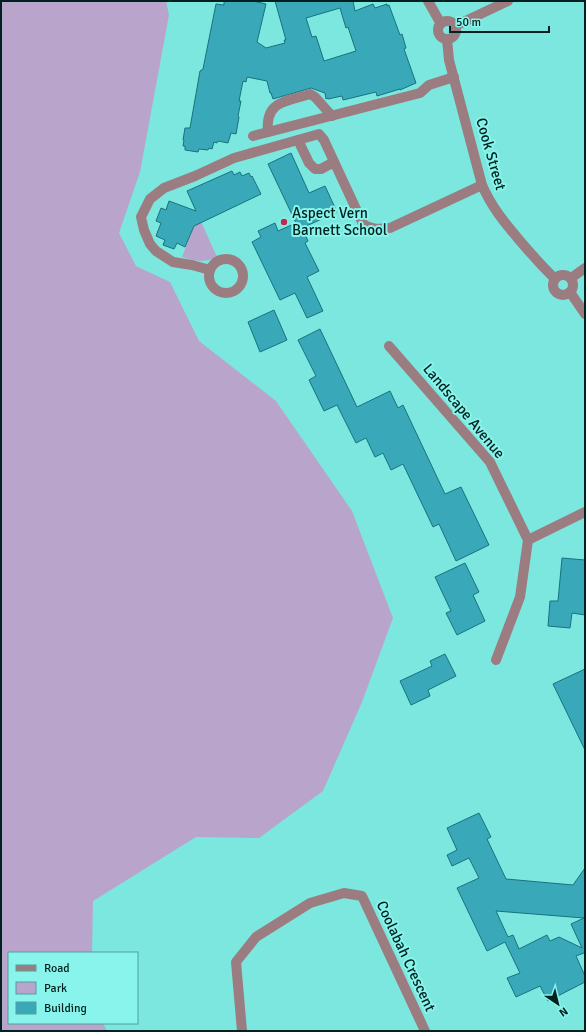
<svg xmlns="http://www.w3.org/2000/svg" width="586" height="1032" viewBox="0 0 586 1032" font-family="Signika,sans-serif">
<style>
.green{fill:#b9a5cb}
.building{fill:#39a9b9;stroke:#18727e;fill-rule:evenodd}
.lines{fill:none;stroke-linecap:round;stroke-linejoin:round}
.minor{stroke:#9b7d81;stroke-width:10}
.poi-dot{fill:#ba2a56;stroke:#88f4eb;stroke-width:1.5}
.labels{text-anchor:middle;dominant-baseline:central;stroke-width:4;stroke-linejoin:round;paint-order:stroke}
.street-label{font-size:15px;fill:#00211f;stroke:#88f4eb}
.poi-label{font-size:15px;fill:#00211f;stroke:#88f4eb;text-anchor:start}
</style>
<rect width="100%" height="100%" fill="#7be7de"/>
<!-- green -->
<g class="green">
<path d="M 1,1 L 166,1 L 169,15 L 140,172 L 119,233 L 136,266 L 170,282 L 199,341 L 276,401 L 352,511 L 393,618 L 362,702 L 323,791 L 259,838 L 196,837 L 93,901 L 92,953 L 9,953 L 9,1023 L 103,1023 L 107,1031 L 1,1031 Z"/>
<path d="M 198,215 L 217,257 C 203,263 197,261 182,257 Z"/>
</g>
<!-- building -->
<g class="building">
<path d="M 224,1 L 253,1 L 266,4 L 257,42 L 266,48 L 285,43 L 284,40 L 286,40 L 275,1 L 353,1 L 355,11 L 373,4 L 375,8 L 387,4 L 387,6 L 389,5 L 400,35 L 402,34 L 406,48 L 404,49 L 416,83 L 400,90 L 400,89 L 377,96 L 376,92 L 343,100 L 342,96 L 328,99 L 328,98 L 326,99 L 325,93 L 311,88 L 273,99 L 271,93 L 270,93 L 267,81 L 247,77 L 246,82 L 243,81 L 239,101 L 241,101 L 238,116 L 239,117 L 236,134 L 231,133 L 228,143 L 218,141 L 217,143 L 214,142 L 212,149 L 209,148 L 208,150 L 199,149 L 198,152 L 185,150 L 185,146 L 183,146 L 184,140 L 183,140 L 185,128 L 190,128 L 200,71 L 203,69 L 216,4 L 224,5 ZM 340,8 L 346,28 L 348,27 L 356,51 L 324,61 L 316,36 L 312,37 L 306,18 Z"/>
<path d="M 291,153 L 309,193 L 325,186 L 337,212 L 302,228 L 308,241 L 305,243 L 319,271 L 307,277 L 323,311 L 307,318 L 295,293 L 280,300 L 252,242 L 261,237 L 258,231 L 275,223 L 278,231 L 296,223 L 268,164 Z"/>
<path d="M 232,171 L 234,175 L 240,172 L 242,176 L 249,173 L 251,177 L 252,176 L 261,194 L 194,226 L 185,247 L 177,243 L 174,249 L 163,245 L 165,240 L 156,236 L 161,223 L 156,221 L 161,208 L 166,210 L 169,201 L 196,211 L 187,191 Z"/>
<path d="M 274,310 L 287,340 L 260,352 L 248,322 Z"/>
<path d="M 320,329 L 357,407 L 390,391 L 398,408 L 403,405 L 445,494 L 461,487 L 489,545 L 456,561 L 439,524 L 433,527 L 403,464 L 391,470 L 383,453 L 375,457 L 366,438 L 356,443 L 337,405 L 324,411 L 309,380 L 316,376 L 298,340 Z"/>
<path d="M 562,558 L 585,560 L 585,615 L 572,613 L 570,628 L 548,626 L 550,601 L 558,601 Z"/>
<path d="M 465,563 L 479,592 L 473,595 L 485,621 L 457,635 L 446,613 L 451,611 L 435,577 Z"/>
<path d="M 445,654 L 456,676 L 428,690 L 430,696 L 411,705 L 400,681 L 432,666 L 430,661 Z"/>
<path d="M 585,669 L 585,750 L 553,684 Z"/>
<path d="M 479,813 L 491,837 L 487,839 L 506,879 L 573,885 L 585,868 L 585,954 L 584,953 L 576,956 L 585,976 L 585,982 L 548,1001 L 540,986 L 516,997 L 507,978 L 520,973 L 505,942 L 487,951 L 457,888 L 479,878 L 469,858 L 452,866 L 447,855 L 457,850 L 447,828 ZM 496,911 L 584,918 L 571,924 L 582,948 L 559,937 L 550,941 L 547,935 L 519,949 L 513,935 L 508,937 Z"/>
</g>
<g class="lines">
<!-- minor -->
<g class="minor">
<path d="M 428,1 L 441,24"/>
<circle cx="447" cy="30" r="9"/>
<path d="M 455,26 L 508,1"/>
<path d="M 447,39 L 449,60 L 482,185 C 492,208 505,223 521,242 C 532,255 543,267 555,279"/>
<path d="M 268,132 C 265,101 285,102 310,94 L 315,97 L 332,116"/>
<path d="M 253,136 L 420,93 L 429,85 L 454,77"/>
<path d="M 298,140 L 309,163 L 315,169 L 321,169 L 334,162"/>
<circle cx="226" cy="276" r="17"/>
<path d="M 210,270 L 192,265 L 173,262 L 156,251 L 150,244 L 144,230 L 141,217 L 150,199 L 164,188 L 195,176 L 234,158 L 319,134 L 324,140 L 363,224 C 371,230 380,229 390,228 L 482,185"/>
<circle cx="563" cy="285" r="10"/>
<path d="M 571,278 L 585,268"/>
<path d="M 570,292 L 585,314"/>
<path d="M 389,346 L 490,462 L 528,540 L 520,597 L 496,660"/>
<path d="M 528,540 L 585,512"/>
<path d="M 242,1031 L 236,962 L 256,937 L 310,903 L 344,893 L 362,896 L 425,1031"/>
</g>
</g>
<!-- markers -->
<circle class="poi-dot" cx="284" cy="222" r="4"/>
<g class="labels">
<!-- street labels -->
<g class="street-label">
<text transform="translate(491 154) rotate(74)">Cook Street</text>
<text transform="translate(464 411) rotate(50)">Landscape Avenue</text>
<text transform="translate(406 956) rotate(65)">Coolabah Crescent</text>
</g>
<!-- poi labels -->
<g class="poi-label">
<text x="292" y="213">Aspect Vern<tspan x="292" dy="17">Barnett School</tspan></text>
</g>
</g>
<!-- border -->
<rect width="586" height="1032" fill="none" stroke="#00211f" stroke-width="4"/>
<!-- legend -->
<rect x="8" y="952" width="130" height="72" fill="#88f4eb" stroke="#52a099"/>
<rect x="16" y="965" width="20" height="6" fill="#9b7d81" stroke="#52a099"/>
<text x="44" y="972" font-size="12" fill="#00211f">Road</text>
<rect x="16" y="982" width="20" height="12" fill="#b9a5cb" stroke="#52a099"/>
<text x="44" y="992" font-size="12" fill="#00211f">Park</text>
<rect x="16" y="1002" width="20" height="12" fill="#39a9b9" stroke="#52a099"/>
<text x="44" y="1012" font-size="12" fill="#00211f">Building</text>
<!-- north arrow -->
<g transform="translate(558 1004) rotate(145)" stroke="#88f4eb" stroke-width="3" paint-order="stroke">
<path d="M0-3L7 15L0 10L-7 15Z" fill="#00211f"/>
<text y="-6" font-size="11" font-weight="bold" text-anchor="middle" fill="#00211f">N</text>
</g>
<!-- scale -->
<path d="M450 26v6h99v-6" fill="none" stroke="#00211f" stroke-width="2"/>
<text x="456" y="26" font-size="12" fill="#00211f" stroke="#88f4eb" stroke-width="3" paint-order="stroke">50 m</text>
</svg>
